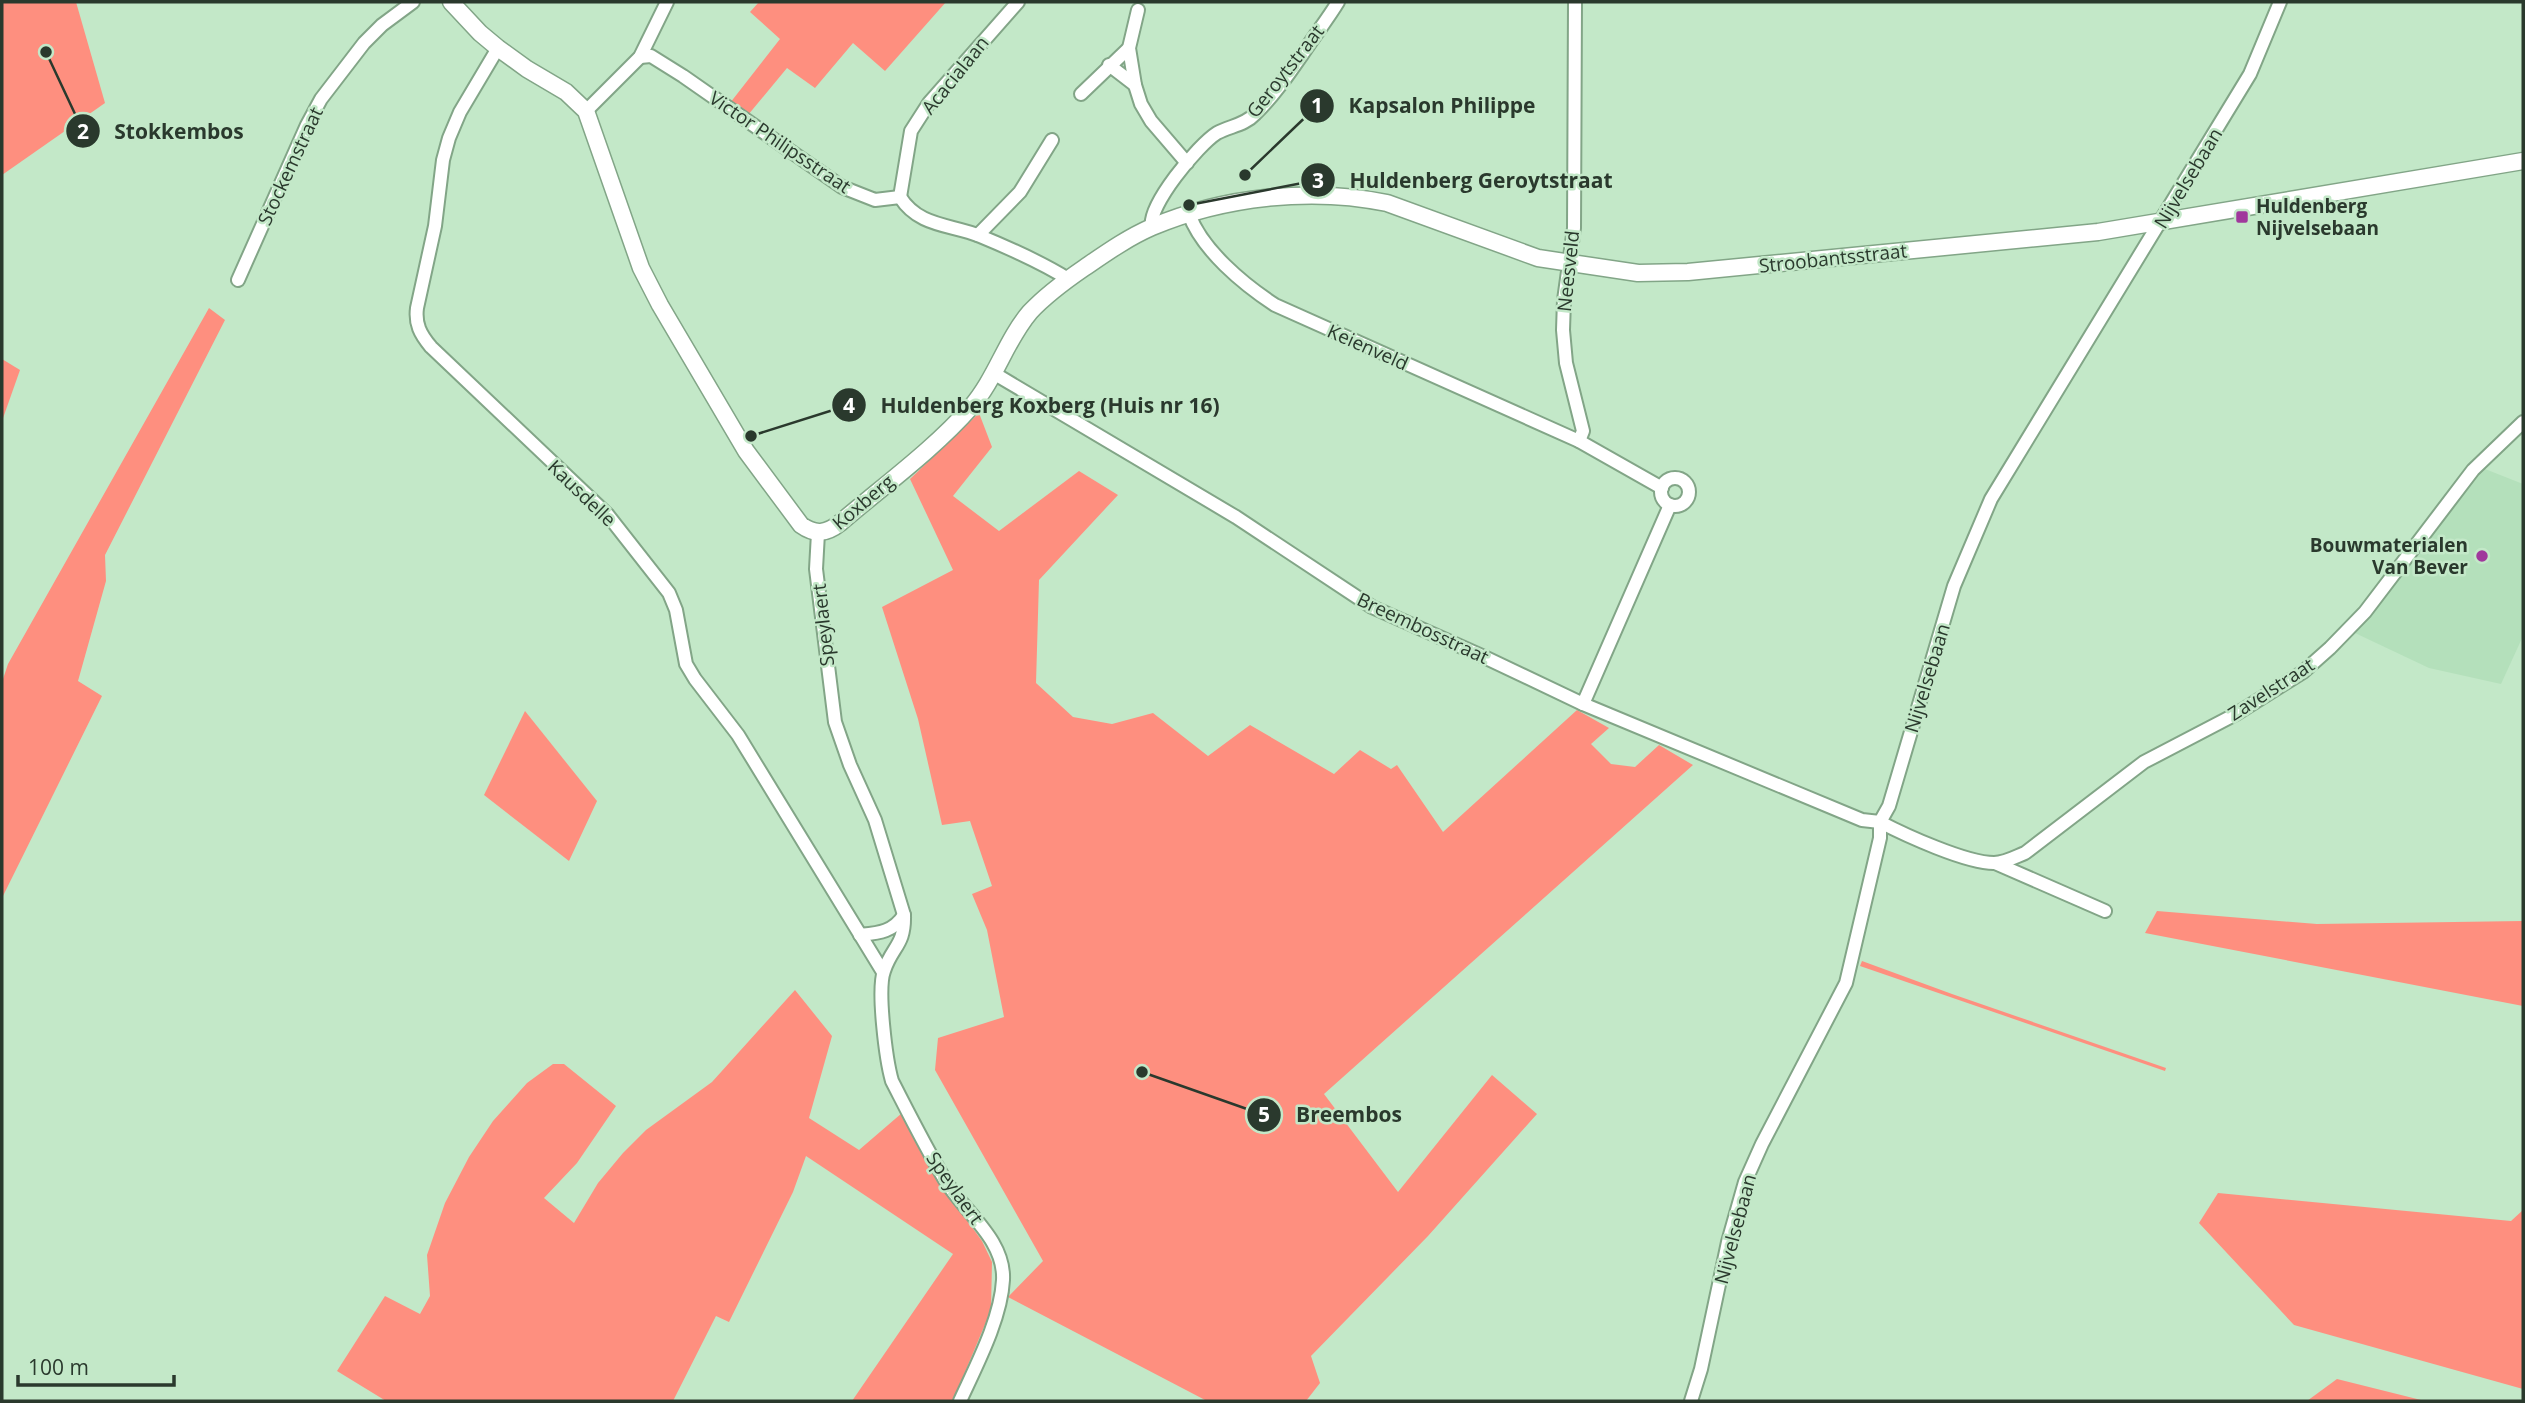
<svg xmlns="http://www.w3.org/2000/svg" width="2525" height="1403" viewBox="0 0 2525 1403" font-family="'Open Sans',sans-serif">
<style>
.built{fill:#b4e0bb}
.green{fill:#fe8f7f}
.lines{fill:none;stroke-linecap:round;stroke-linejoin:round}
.street-casing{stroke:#82a587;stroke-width:16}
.secondary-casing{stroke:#82a587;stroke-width:19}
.street{stroke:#fff;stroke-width:12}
.secondary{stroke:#fff;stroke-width:16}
.poi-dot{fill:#a0389c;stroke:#c3e8c8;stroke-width:2.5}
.labels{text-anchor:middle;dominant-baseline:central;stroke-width:5;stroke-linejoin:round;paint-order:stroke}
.street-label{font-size:19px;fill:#2a392d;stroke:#c3e8c8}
.poi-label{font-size:19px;font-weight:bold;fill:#2a392d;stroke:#c3e8c8;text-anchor:start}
.leader{fill:none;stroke:#2a392d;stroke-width:2.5}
.callout-dot{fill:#2a392d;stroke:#c3e8c8;stroke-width:2.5}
.mark-label{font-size:21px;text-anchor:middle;font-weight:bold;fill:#fff}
.callout-label{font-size:21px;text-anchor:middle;font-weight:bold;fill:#2a392d;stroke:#c3e8c8;stroke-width:5;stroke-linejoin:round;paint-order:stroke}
</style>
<rect width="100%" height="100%" fill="#c3e8c8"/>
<!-- built -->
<path class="built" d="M 2480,467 L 2523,484 L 2523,636 L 2501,684 L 2429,668 L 2355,633 Z"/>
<!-- green -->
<g class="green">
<path d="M 2,2 L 76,2 L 105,103 L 2,175 Z"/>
<path d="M 759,2 L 946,2 L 885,71 L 853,43 L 815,88 L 787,68 L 748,115 L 730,103 L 780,39 L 750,12 Z"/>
<path d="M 209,308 L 225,320 L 105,555 L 106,581 L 78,681 L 102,696 L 2,898 L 2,682 L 8,664 Z"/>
<path d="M 2,359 L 20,370 L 2,421 Z"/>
<path d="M 979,413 L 992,447 L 953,496 L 999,531 L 1079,471 L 1118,495 L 1039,580 L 1036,683 L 1073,717 L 1112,724 L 1153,713 L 1208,756 L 1250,725 L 1334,774 L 1360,750 L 1391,769 L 1397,765 L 1443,832 L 1577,710 L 1609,728 L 1591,744 L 1611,764 L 1635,767 L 1659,745 L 1693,765 L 1324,1094 L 1398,1192 L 1492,1075 L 1537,1114 L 1428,1236 L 1311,1356 L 1320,1383 L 1306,1401 L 1207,1401 L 1008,1297 L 1043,1261 L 935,1070 L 938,1038 L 1004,1017 L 987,930 L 972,894 L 992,886 L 970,821 L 942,825 L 918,719 L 882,607 L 953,570 L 910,479 Z"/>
<path d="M 525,711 L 597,801 L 569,861 L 484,795 Z"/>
<path d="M 2157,911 L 2317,924 L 2523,921 L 2523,1006 L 2145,933 Z"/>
<path d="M 1862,961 L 1952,994 L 2166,1068 L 2165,1071 L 1860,966 Z"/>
<path d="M 795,990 L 832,1036 L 809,1118 L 859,1150 L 902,1113 L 928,1166 L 982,1241 L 992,1262 L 991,1310 L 953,1401 L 852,1401 L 953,1254 L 806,1156 L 793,1192 L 729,1322 L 716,1316 L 673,1401 L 386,1401 L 337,1371 L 385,1296 L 420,1314 L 430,1296 L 427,1255 L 445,1203 L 469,1157 L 493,1121 L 527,1083 L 553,1064 L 564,1064 L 616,1106 L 577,1163 L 544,1198 L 574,1223 L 598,1183 L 623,1153 L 646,1130 L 712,1082 Z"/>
<path d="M 2218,1193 L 2511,1221 L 2523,1210 L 2523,1389 L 2294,1325 L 2199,1223 Z"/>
<path d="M 2337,1379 L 2425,1401 L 2307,1401 Z"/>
</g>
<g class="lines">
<!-- street casing -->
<g class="street-casing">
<g id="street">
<path d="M 1575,2 L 1574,228 L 1564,300 L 1563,330 L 1566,363 L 1583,431 L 1579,441"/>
<path d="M 1138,10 L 1129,48 L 1135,85 L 1141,104 L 1151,121 L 1187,163"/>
<path d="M 498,48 L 460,112 L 449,138 L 443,160 L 435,226 L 417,308 C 415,324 420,334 431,347 L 607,514 L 669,593 L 676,610 L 686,664 L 695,679 L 738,735 L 883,972"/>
<path d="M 640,57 L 651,56 L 683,76 L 842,187 L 875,200 L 900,197"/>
<path d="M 1109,65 L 1135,85"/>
<path d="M 1081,94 L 1129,48"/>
<path d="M 586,111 L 640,57 L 667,2"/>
<path d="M 900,197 L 911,131 L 929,103 L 1018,2"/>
<path d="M 900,197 C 919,227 950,224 980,236 C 1009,248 1041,262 1068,279"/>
<path d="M 1189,214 C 1202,250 1243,284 1275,305 L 1579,441 L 1662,488"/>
<path d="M 1152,227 C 1147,206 1198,145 1217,133 C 1230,126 1245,125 1255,114 C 1275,95 1292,69 1308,46 C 1318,31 1329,17 1338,2"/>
<path d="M 978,235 L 1020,192 L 1052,140"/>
<path d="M 238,280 L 307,125 L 321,99 L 364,43 L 382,25 L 413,2"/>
<path d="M 995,374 L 1236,517 L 1372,607 L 1482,656 L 1583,704 L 1862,820 L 1880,822"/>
<circle cx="1675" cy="492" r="14"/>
<path d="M 818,533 L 816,569 L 835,722 L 850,765 L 875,820 L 904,915"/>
<path d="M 1583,704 L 1670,505"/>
<path d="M 1880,822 C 1905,835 1966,863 1994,863 C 2005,863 2015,857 2025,853 L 2144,762 L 2236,714 L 2303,672 L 2330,648 L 2365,612 L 2473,470 L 2523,422"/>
<path d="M 1995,863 L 2105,911"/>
<path d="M 860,935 C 879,933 893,932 904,915 C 905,946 892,946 884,971 C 877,990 886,1060 892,1081 C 909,1114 926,1148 945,1180 C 964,1212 1005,1239 1003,1280 C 1001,1319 976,1366 960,1401"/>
<path d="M 1691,1401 L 1701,1369 L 1728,1242 L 1745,1182 L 1762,1144 L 1846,983 L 1880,838 L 1880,822 L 1889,806 L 1954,586 L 1991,499 L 2250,74 L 2280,2"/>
</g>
</g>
<!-- secondary casing -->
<g class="secondary-casing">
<path id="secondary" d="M 451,2 L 480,33 L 498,48 L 527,69 L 566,92 L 586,111 L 641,268 L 660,305 L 746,451 L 801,525 C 815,535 826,534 840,523 C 883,486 933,450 971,407 C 996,378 1006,340 1030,312 C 1046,295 1065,281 1084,268 C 1106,253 1127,238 1152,227 C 1223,197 1311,187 1387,203 L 1538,258 L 1638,273 L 1688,272 L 2098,232 L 2523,161"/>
</g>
<!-- street -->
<use href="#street" class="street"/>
<!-- secondary -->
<use href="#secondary" class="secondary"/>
</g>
<!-- markers -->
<g class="poi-dot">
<rect x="2235" y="210" width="14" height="14" rx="3.5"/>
<circle cx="2482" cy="556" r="7"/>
</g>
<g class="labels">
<!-- street labels -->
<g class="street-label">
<text transform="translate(1285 71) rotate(-52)">Geroytstraat</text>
<text transform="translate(955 75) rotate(-51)">Acacialaan</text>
<text transform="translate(780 142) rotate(34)">Victor Philipsstraat</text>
<text transform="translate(290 166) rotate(-65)">Stockemstraat</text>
<text transform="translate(2188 178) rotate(-59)">Nijvelsebaan</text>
<text transform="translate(1833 258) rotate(-6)">Stroobantsstraat</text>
<text transform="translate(1568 271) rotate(-84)">Neesveld</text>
<text transform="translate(1368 347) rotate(24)">Keienveld</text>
<text transform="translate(582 493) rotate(44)">Kausdelle</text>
<text transform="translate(863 502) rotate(-40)">Koxberg</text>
<text transform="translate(823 625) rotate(-96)">Speylaert</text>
<text transform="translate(1423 628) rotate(25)">Breembosstraat</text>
<text transform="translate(1927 678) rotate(-73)">Nijvelsebaan</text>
<text transform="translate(2271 689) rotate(-33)">Zavelstraat</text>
<text transform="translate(955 1188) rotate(55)">Speylaert</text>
<text transform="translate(1735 1229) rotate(-75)">Nijvelsebaan</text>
</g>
<!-- poi labels -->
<g class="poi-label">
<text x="2256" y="206">Huldenberg<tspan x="2256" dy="22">Nijvelsebaan</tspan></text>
<text x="2468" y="545" text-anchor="end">Bouwmaterialen<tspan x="2468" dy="22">Van Bever</tspan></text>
</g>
</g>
<!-- callouts -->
<path class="leader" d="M1245 175L1317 106M46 52L83 131M1189 205L1318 180M751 436L849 405M1142 1072L1264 1115"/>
<g class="callout-dot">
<circle cx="1245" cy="175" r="7"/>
<circle cx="46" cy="52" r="7"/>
<circle cx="1189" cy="205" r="7"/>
<circle cx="751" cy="436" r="7"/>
<circle cx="1142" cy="1072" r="7"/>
<circle cx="1317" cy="106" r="18"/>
<circle cx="83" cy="131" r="18"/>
<circle cx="1318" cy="180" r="18"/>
<circle cx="849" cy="405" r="18"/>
<circle cx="1264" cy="1115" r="18"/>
</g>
<g class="mark-label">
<text x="1317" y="113">1</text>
<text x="83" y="139">2</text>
<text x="1318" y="188">3</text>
<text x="849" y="413">4</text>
<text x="1264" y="1122">5</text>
</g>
<g class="callout-label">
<text x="1442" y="113">Kapsalon Philippe</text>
<text x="179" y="139">Stokkembos</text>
<text x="1481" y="188">Huldenberg Geroytstraat</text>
<text x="1050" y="413">Huldenberg Koxberg (Huis nr 16)</text>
<text x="1349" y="1122">Breembos</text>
</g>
<!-- border -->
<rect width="2525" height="1403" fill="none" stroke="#2a392d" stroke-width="7"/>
<!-- scale -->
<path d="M18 1375v10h156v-10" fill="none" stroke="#2a392d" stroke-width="3.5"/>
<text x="28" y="1375" font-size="21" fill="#2a392d" stroke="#c3e8c8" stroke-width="5" paint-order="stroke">100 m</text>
</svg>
